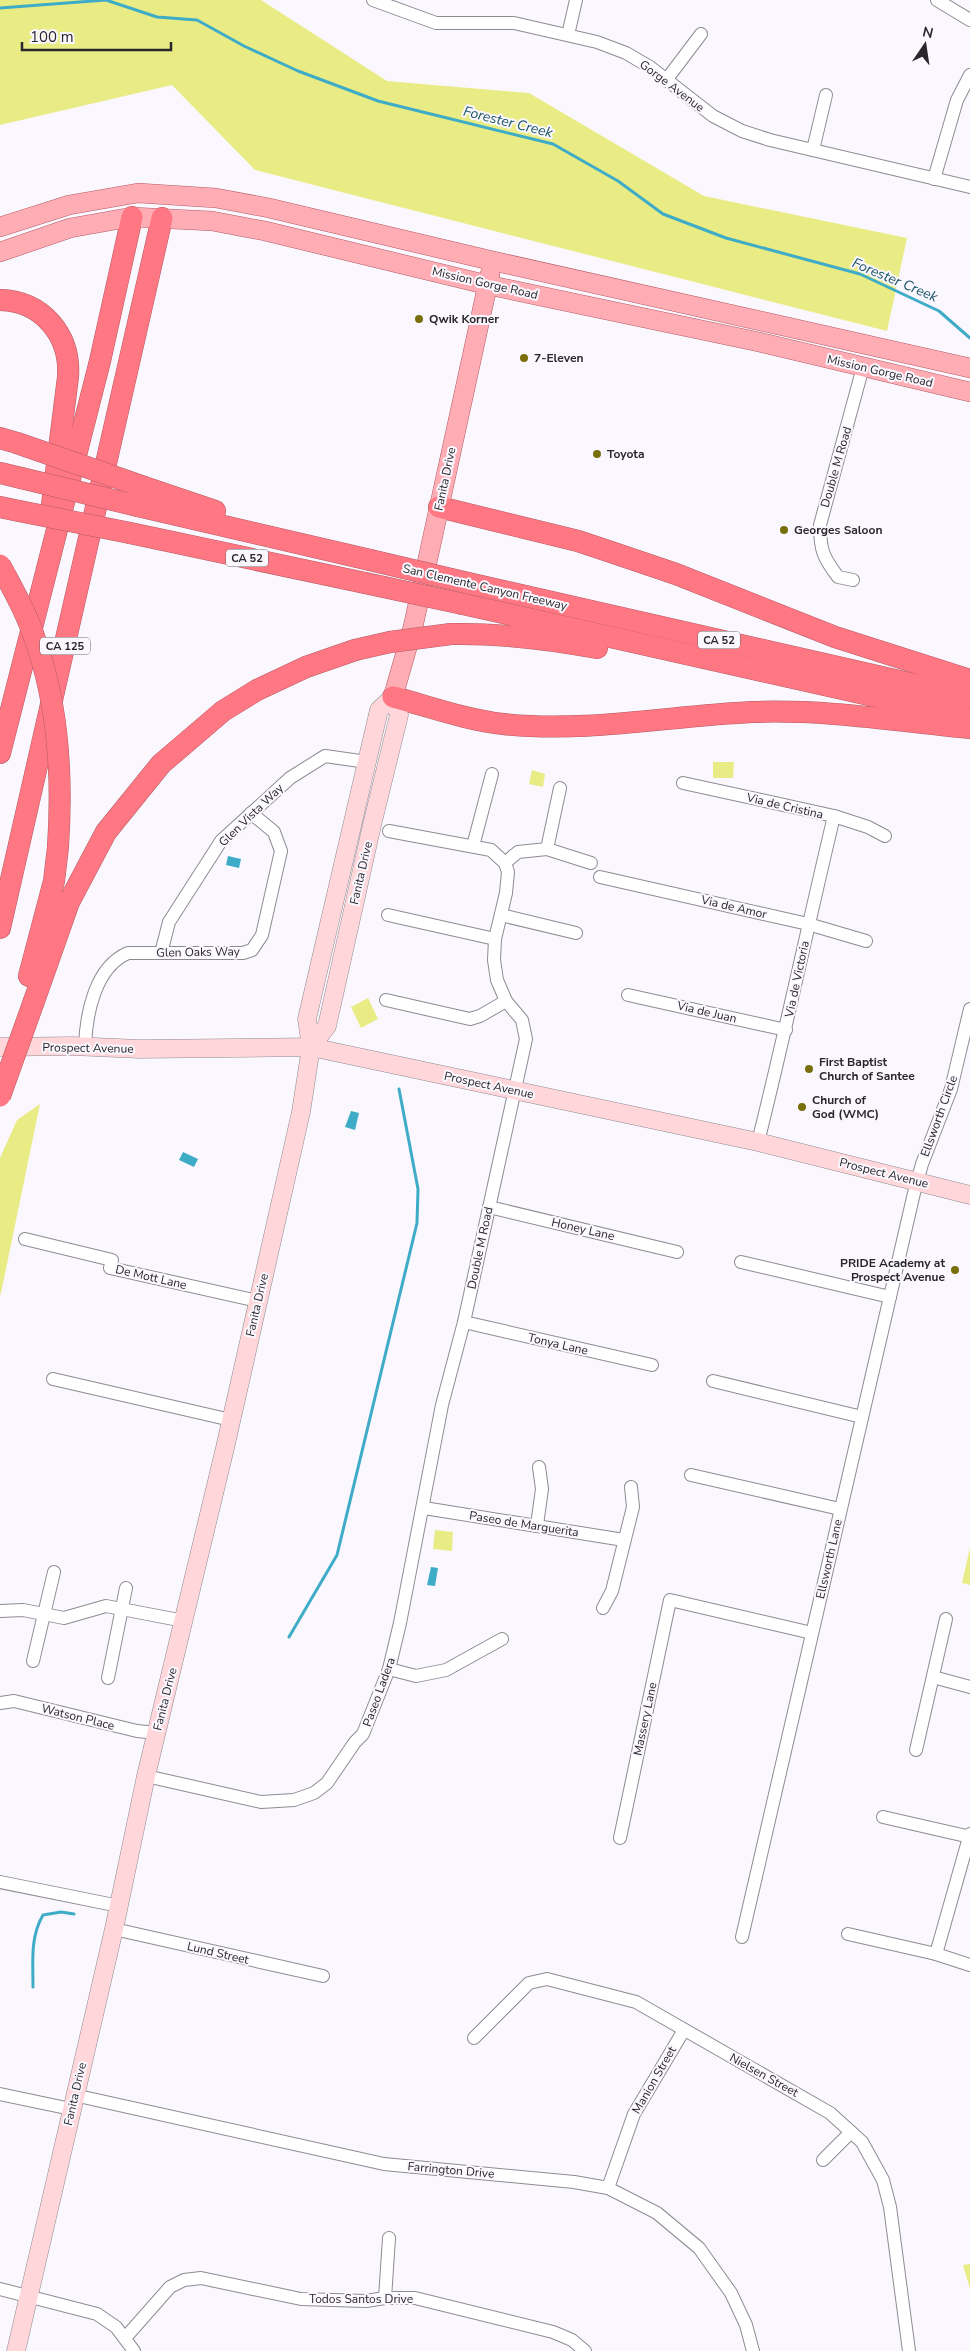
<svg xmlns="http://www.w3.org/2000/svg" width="970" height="2351" viewBox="0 0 970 2351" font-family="'Nunito Sans',sans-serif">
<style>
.green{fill:#e9ec85}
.water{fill:#3facc7}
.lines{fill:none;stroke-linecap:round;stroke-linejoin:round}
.stream{stroke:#3facc7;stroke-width:3}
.street-casing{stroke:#8e8b93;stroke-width:14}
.secondary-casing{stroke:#8e8b93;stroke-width:19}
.primary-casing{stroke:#b45b64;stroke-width:20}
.highway-casing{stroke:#b45b64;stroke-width:22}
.street{stroke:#fff;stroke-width:12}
.secondary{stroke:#ffd6da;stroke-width:18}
.primary{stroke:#ffadb5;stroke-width:19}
.highway{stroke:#ff7783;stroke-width:21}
.highway-bridge-casing{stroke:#b45b64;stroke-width:22;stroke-linecap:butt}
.highway-bridge{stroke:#ff7783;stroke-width:21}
.poi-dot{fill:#7a6e0b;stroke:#faf7fe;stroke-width:2}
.labels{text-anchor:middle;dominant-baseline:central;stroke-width:4;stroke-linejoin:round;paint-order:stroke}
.shield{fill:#faf7fe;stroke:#68656a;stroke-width:1}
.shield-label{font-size:11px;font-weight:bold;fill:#29272b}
.street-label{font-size:12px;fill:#29272b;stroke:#faf7fe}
.poi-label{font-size:12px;font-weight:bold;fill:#29272b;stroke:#faf7fe;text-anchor:start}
.water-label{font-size:14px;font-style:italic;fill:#1a5664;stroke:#faf7fe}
</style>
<rect width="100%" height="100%" fill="#faf7fe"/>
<!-- green -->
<g class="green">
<path d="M 0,0 L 261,0 L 387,81 L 529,93 L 704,196 L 907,238 L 887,331 L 255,170 L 172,85 L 0,125 Z"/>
<path d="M 713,762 L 734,762 L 733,778 L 713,778 Z"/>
<path d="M 532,770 L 545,774 L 543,787 L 529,784 Z"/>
<path d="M 368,998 L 378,1019 L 361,1028 L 351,1007 Z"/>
<path d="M 40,1104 L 1,1293 L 0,1295 L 0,1158 L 17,1120 Z"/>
<path d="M 435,1530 L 453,1532 L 452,1551 L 433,1549 Z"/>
<path d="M 970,1548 L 970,1585 L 962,1583 Z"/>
<path d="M 970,2264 L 970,2289 L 963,2265 Z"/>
</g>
<!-- water -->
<g class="water">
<path d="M 228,856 L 241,859 L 239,868 L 226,865 Z"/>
<path d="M 351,1111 L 359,1113 L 355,1130 L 345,1127 Z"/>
<path d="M 183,1152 L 198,1159 L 194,1167 L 179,1160 Z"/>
<path d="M 431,1567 L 438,1568 L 435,1586 L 427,1585 Z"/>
</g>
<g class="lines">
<!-- stream -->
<g class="stream">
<path d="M 0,8 L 106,0 L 157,17 L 197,20 L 244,46 L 298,71 L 378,101 L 553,144 L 618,181 L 663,214 L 726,238 L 860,274 L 939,311 L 970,338"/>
<path d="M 289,1637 L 337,1555 L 417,1223 L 418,1189 L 399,1089"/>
<path d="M 33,1987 C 33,1962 30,1937 43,1915 L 61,1912 L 74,1914"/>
</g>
<!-- street casing -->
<g class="street-casing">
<g id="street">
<path d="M 373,0 L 436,23 L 514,23 L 597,42 L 626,53 L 650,67 L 713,116 L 742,131 L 770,140 L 970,187"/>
<path d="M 937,0 L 970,20"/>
<path d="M 568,35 L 576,0"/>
<path d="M 667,79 L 701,34"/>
<path d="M 813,150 L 826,95"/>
<path d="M 934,179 L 957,100 L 970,75"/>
<path d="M 853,580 L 838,577 C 823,557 820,550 820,525 L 863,367"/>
<path d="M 683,783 L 834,816 L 868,827 L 885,836"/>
<path d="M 473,846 L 492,774"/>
<path d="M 547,849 L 591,863"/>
<path d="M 505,863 L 518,852 L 547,849 L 560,788"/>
<path d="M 600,877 L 808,924 L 866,941"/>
<path d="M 388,915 L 495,939"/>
<path d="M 501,915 L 576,933"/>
<path d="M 161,953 L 169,922 L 221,841 L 290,778 L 325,756 L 367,762"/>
<path d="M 628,995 L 786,1030"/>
<path d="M 386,1000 L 470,1019 L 480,1016 L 506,1001"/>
<path d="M 85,1047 C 86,1014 95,967 128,953 L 243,953 L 252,950 L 262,935 L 281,851 L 274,832 L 251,813"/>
<path d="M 758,1142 C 785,1034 808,925 834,816"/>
<path d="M 489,1207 L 677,1252"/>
<path d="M 25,1239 L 112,1260 L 110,1268 L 258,1301"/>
<path d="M 741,1262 L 890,1297"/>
<path d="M 464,1322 L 652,1365"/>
<path d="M 53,1379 L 231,1420"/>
<path d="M 713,1381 L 862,1417"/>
<path d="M 691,1475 L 840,1509"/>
<path d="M 424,1508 L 624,1540"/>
<path d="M 537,1525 L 542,1489 L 539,1467"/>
<path d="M 603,1608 L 612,1591 L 633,1507 L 631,1487"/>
<path d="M 0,1611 L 23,1610 L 64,1618 L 106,1606 L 184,1621"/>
<path d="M 33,1661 L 54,1572"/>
<path d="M 389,1669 L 416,1676 L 446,1670 L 502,1639"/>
<path d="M 933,1677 L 970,1687"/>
<path d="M 108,1678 L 126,1588"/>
<path d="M 0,1703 L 14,1701 L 137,1731 L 157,1733"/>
<path d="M 916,1750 L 946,1619"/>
<path d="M 146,1776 L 261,1802 L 294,1800 L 314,1793 L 327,1783 L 355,1742 L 363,1734 L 389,1669 L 400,1623 L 442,1405 L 464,1322 L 526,1039 L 522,1020 L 506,1001 L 497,980 L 494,960 L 495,939 L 506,893 L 508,872 L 505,863 L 491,850 L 389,831"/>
<path d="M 883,1817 L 970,1837"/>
<path d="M 620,1838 L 670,1600 L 812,1633"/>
<path d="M 0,1882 L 119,1906"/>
<path d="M 114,1929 L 323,1976"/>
<path d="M 848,1934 L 936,1954 L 970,1965"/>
<path d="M 742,1937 L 914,1193 L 922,1164 L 951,1089 L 970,1009"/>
<path d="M 936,1954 L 970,1834"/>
<path d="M 474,2038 L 529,1983 L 547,1979 L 636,2002 L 830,2113 L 862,2142 L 883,2180 L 890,2207 L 909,2351"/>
<path d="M 0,2094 L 71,2109"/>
<path d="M 74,2095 L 384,2164 L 574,2182 L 608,2188 L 657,2213 L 699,2248 L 731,2293 L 746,2325 L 753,2351"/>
<path d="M 823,2160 L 851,2132"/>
<path d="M 608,2188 L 634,2114 L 684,2030"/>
<path d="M 0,2289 L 97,2314 L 116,2327 L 134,2351"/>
<path d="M 385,2298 L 389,2238"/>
<path d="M 125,2338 L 170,2287 L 184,2280 L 201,2278 L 301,2299 L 366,2301 L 385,2298 L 415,2298 L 553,2332 L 572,2340 L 585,2351"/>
</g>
</g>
<!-- secondary casing -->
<g class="secondary-casing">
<g id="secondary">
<path d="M 0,1047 L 72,1046 L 140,1049 L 311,1047 L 758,1142 L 970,1195"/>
<path d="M 16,2351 L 114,1929 L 146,1776 L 225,1448 L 301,1112 L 311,1047 L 307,1019 L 379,710 L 393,697 L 399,715 L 372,825 L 327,1026 L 311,1047"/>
</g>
</g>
<!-- primary casing -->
<g class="primary-casing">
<g id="primary">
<path d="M 0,227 L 69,205 L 138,193 L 216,198 L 269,208 L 493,261 L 970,368"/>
<path d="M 0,252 L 70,228 L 132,217 L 212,221 L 265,231 L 488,285 L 759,342 L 970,392"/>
<path d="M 393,697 L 413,627 L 490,274"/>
</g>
</g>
<!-- highway casing -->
<g class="highway-casing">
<g id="highway">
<path d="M 0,300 C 43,301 71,336 68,377 L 52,504"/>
<path d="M 0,438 L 17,443"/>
<path d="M 0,473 L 21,478"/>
<path d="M 144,487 L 215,511"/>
<path d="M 138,506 L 370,560"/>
<path d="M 0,507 L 19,511"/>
<path d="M 439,507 L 578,541 L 605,550 L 676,574 L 835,637 L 970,680"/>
<path d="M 130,533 L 365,583"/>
<path d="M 468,583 L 970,697"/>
<path d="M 463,604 L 963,716"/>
<path d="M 451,634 C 501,633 548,639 597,648"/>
<path d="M 393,697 C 428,706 466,720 503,724 C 586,733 669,716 752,712 C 824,709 898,721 970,728"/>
<path d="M 0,753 L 100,361 L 132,217"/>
<path d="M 0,928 L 162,218"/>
<path d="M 29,976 L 54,881 L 58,847"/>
<path d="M 34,1001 L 69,902 L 106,832 L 161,764 L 223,711 L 257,690 L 306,667 L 355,650"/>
</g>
</g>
<!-- street -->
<use href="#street" class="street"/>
<!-- secondary -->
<use href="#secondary" class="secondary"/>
<!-- primary -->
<use href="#primary" class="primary"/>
<!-- highway -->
<use href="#highway" class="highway"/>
<!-- highway-bridge casing -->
<g class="highway-bridge-casing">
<g id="highway-bridge">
<path d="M 17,443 L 144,487"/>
<path d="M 21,478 L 138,506"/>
<path d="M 19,511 L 130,533"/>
<path d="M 370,560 L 468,583"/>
<path d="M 0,565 C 10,584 21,603 29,623 C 58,695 63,771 58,847"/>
<path d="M 365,583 L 463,604"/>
<path d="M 355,650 L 390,642 L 451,634"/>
<path d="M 0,1096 L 34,1001"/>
</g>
</g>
<!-- highway-bridge -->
<use href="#highway-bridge" class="highway-bridge"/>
</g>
<!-- markers -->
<g class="poi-dot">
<circle cx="419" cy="319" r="5"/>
<circle cx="524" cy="358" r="5"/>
<circle cx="597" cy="454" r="5"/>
<circle cx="784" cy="530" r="5"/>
<circle cx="809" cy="1069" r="5"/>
<circle cx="802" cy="1107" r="5"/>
<circle cx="955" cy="1270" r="5"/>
</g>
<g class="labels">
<!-- shield labels -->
<g class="shield">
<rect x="226" y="549.5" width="42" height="17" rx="4"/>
<rect x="698" y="631.5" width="42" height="17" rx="4"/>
<rect x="40" y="637.5" width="50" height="17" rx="4"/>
</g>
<g class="shield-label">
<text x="247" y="558">CA 52</text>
<text x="719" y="640">CA 52</text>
<text x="65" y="646">CA 125</text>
</g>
<!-- street labels -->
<g class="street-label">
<text transform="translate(672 86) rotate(37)">Gorge Avenue</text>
<text transform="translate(485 283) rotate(13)">Mission Gorge Road</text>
<text transform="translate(880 371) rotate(13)">Mission Gorge Road</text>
<text transform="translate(836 467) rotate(-74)">Double M Road</text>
<text transform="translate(445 479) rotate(-78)">Fanita Drive</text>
<text transform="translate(485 587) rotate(13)">San Clemente Canyon Freeway</text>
<text transform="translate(785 806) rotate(13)">Via de Cristina</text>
<text transform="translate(251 815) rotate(-44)">Glen Vista Way</text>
<text transform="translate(361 873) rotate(-77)">Fanita Drive</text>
<text transform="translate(734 907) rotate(13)">Via de Amor</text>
<text transform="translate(198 952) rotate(-1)">Glen Oaks Way</text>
<text transform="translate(797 979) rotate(-78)">Via de Victoria</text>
<text transform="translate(707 1012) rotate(13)">Via de Juan</text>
<text transform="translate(88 1048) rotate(1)">Prospect Avenue</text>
<text transform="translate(489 1085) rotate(12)">Prospect Avenue</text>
<text transform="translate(939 1116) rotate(-70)">Ellsworth Circle</text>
<text transform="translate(884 1173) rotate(14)">Prospect Avenue</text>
<text transform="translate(583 1229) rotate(13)">Honey Lane</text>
<text transform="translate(480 1248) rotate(-78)">Double M Road</text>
<text transform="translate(151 1277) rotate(13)">De Mott Lane</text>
<text transform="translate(257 1305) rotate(-77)">Fanita Drive</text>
<text transform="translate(558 1344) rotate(13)">Tonya Lane</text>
<text transform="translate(524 1524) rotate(9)">Paseo de Marguerita</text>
<text transform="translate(829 1559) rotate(-77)">Ellsworth Lane</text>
<text transform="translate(379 1692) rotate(-70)">Paseo Ladera</text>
<text transform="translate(165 1699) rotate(-76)">Fanita Drive</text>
<text transform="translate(78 1717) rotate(14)">Watson Place</text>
<text transform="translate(645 1719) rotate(-78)">Massery Lane</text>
<text transform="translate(218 1953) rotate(13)">Lund Street</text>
<text transform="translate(764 2075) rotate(29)">Nielsen Street</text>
<text transform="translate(654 2080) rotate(-60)">Manion Street</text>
<text transform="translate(75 2094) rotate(-77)">Fanita Drive</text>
<text transform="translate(451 2170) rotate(5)">Farrington Drive</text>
<text x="361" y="2299">Todos Santos Drive</text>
</g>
<!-- poi labels -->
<g class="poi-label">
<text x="429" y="319">Qwik Korner</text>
<text x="534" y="358">7-Eleven</text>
<text x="607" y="454">Toyota</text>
<text x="794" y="530">Georges Saloon</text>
<text x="819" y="1062">First Baptist<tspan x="819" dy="14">Church of Santee</tspan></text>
<text x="812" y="1100">Church of<tspan x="812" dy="14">God (WMC)</tspan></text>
<text x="945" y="1263" text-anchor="end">PRIDE Academy at<tspan x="945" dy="14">Prospect Avenue</tspan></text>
</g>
<!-- water labels -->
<g class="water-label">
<text transform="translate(508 122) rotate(14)">Forester Creek</text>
<text transform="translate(895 280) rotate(23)">Forester Creek</text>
</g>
</g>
<!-- north arrow -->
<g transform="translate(925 45) rotate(13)" stroke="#faf7fe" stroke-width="4" paint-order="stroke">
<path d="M0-4L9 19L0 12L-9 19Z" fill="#29272b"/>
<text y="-8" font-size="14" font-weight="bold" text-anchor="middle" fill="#29272b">N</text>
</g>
<!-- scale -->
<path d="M22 42v8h149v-8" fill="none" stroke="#29272b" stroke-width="2.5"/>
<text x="30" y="42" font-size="15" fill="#29272b" stroke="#faf7fe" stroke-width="4" paint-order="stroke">100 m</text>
</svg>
